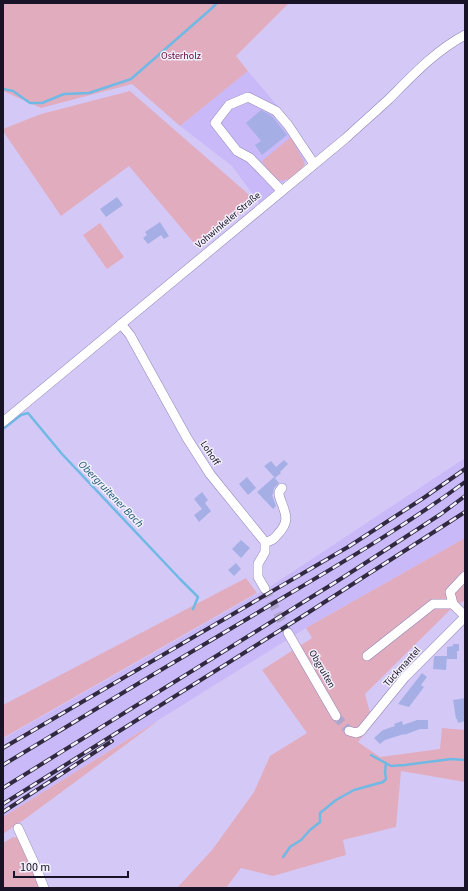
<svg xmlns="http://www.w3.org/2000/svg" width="468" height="891" viewBox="0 0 468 891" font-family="'Source Sans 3',sans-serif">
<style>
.built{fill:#c9b9f8}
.green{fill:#e2acbf}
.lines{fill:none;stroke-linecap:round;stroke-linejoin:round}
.stream{stroke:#70b9e5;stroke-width:2.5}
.building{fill:#a5afe5}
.minor-tunnel{stroke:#afa5cd;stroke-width:9;stroke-dasharray:9 4.5;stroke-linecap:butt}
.minor-casing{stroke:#9083b7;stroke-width:10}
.minor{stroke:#fff;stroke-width:9}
.rail-casing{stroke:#302940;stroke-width:4}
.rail{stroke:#f2f0fb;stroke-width:2.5;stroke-dasharray:8;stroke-linecap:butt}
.labels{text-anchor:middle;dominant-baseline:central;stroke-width:3;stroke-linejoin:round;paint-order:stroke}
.park-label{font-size:10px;fill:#620737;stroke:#f2f0fb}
.street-label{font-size:10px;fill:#191327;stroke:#f2f0fb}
.water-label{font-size:11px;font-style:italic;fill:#1f5775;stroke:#f2f0fb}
</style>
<rect width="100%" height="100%" fill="#d4c9f6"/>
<!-- built -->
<g class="built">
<path d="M 248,71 L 286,116 L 314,154 L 260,204 L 232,166 L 180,126 Z"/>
<path d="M 465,458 L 465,538 L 306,628 L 3,817 L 3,739 L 271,586 Z"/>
</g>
<!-- green -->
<g class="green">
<path d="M 3,3 L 289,3 L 236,56 L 248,71 L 180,126 L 132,84 L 41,108 L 3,91 Z"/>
<path d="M 130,91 L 255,200 L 199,249 L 129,166 L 61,216 L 3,131 L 3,129 L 41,114 Z"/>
<path d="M 291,137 L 305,164 C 300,171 289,183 279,180 C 272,178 266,167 262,161 Z"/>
<path d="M 100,223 L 124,257 L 107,269 L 83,235 Z"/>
<path d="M 465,538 L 465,600 L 450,610 L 365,694 L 373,724 L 358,742 L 380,757 L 440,749 L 442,728 L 465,730 L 465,782 L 401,771 L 396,827 L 343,840 L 346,855 L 273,876 L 241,868 L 226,888 L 177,888 L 212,850 L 254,792 L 270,756 L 307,733 L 262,670 L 312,638 L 306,628 Z"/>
<path d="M 246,578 L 257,593 L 3,738 L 3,705 Z"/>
<path d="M 159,720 L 25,819 L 3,834 L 3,817 Z"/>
<path d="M 13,837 L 19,838 L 41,888 L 3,888 L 3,843 Z"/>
</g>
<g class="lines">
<!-- stream -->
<g class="stream">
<path d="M 3,89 L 13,91 L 30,103 L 42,103 L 64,94 L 89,93 L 131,79 L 211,9 L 217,3"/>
<path d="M 3,429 L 21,415 L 28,413 L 62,454 L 180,579 L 198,597 L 193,609"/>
<path d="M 371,755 L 391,766 L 405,765 L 451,759 L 465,760"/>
<path d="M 283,857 L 290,847 L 301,840 L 310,830 L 320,822 L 320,813 L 336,800 L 354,790 L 383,782 L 386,779 L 385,772 L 386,763"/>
</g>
</g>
<!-- building -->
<g class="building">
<path d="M 261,110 L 272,116 L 287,135 L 262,155 L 255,145 L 261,141 L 246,123 Z"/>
<path d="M 117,197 L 123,205 L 106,217 L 100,209 Z"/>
<path d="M 160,222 L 169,236 L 164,239 L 161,235 L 148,244 L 143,238 L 147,235 L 145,232 Z"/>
<path d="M 284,460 L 288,464 L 280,472 L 281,473 L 275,478 L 264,466 L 271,461 L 276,467 Z"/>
<path d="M 247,477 L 256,488 L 248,495 L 239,484 Z"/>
<path d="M 274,477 L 279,483 L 274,488 L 273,494 L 272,495 L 276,506 L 273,509 L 257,492 Z"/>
<path d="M 202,492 L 208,500 L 205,503 L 211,511 L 199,522 L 194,515 L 202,509 L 194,499 Z"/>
<path d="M 241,540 L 250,548 L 241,558 L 232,549 Z"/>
<path d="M 236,563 L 241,569 L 234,576 L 228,570 Z"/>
<path d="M 453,644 L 459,644 L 459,651 L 457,651 L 457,659 L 447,659 L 447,647 L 453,646 Z"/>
<path d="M 435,656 L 447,656 L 446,670 L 433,669 L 434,657 Z"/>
<path d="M 422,673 L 427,677 L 421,685 L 424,687 L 409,707 L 398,704 Z"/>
<path d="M 465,698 L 465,721 L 458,723 L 457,719 L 456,719 L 453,700 Z"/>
<path d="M 417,720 L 428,720 L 428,729 L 420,729 L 404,735 L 404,734 L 385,740 L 380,744 L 374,738 L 383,730 L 395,726 L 394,724 L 402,721 L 403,725 Z"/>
</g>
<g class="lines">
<!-- minor-tunnel -->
<g class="minor-tunnel">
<path d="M 265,589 L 288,633"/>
<path d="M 336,716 L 349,731"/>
</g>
<!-- minor casing -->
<g class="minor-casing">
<g id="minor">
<path d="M 281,190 L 250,158 L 237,151 L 215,123 L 229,105 L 248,97 L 276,111 L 288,125 L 314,164"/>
<path d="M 121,324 L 130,335 L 187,438 L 210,474 L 265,542 L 265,552 L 258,564 L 258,577 L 265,589"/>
<path d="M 3,422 C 117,327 231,232 346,138 C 360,125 375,112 389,99 C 412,76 435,51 465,35"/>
<path d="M 265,542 C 272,541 274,539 278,534 C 292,519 284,512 279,495 L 279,492 L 282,488"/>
<path d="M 465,576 L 450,592 L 453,604 L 465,616"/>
<path d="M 288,633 L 336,716"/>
<path d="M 367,656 L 433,604 L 453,604"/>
<path d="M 349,731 L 356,733 L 361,731 L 405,677 L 465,617"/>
<path d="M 18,828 L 35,865 L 44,888"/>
</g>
</g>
<!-- minor -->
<use href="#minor" class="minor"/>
<!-- rail casing -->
<g class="rail-casing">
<g id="rail">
<path d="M 3,748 L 348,547 L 425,497 L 465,469"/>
<path d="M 3,765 C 82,717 162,669 242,622 C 317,577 394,534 465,482"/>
<path d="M 3,788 L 339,580 L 441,514 L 465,496"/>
<path d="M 3,804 L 306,614 L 465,512"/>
<path d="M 3,812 L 112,741"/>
</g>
</g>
<!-- rail -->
<use href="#rail" class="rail"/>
</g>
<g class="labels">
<!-- park labels -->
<g class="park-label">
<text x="181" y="56">Osterholz</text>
</g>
<!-- street labels -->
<g class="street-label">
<text transform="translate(228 220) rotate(-40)">Vohwinkeler Straße</text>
<text transform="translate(210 453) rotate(57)">Lohoff</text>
<text transform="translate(402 667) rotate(-48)">Tückmantel</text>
<text transform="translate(322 669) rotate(60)">Obgruiten</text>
</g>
<!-- water labels -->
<g class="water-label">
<text transform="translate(111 494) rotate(46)">Obergruitener Bach</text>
</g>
</g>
<!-- border -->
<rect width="468" height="891" fill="none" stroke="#191327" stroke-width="8"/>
<!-- scale -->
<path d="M14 871v6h114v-6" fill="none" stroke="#191327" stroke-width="2"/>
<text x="20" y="871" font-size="12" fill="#191327" stroke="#f2f0fb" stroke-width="3" paint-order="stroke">100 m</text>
</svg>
